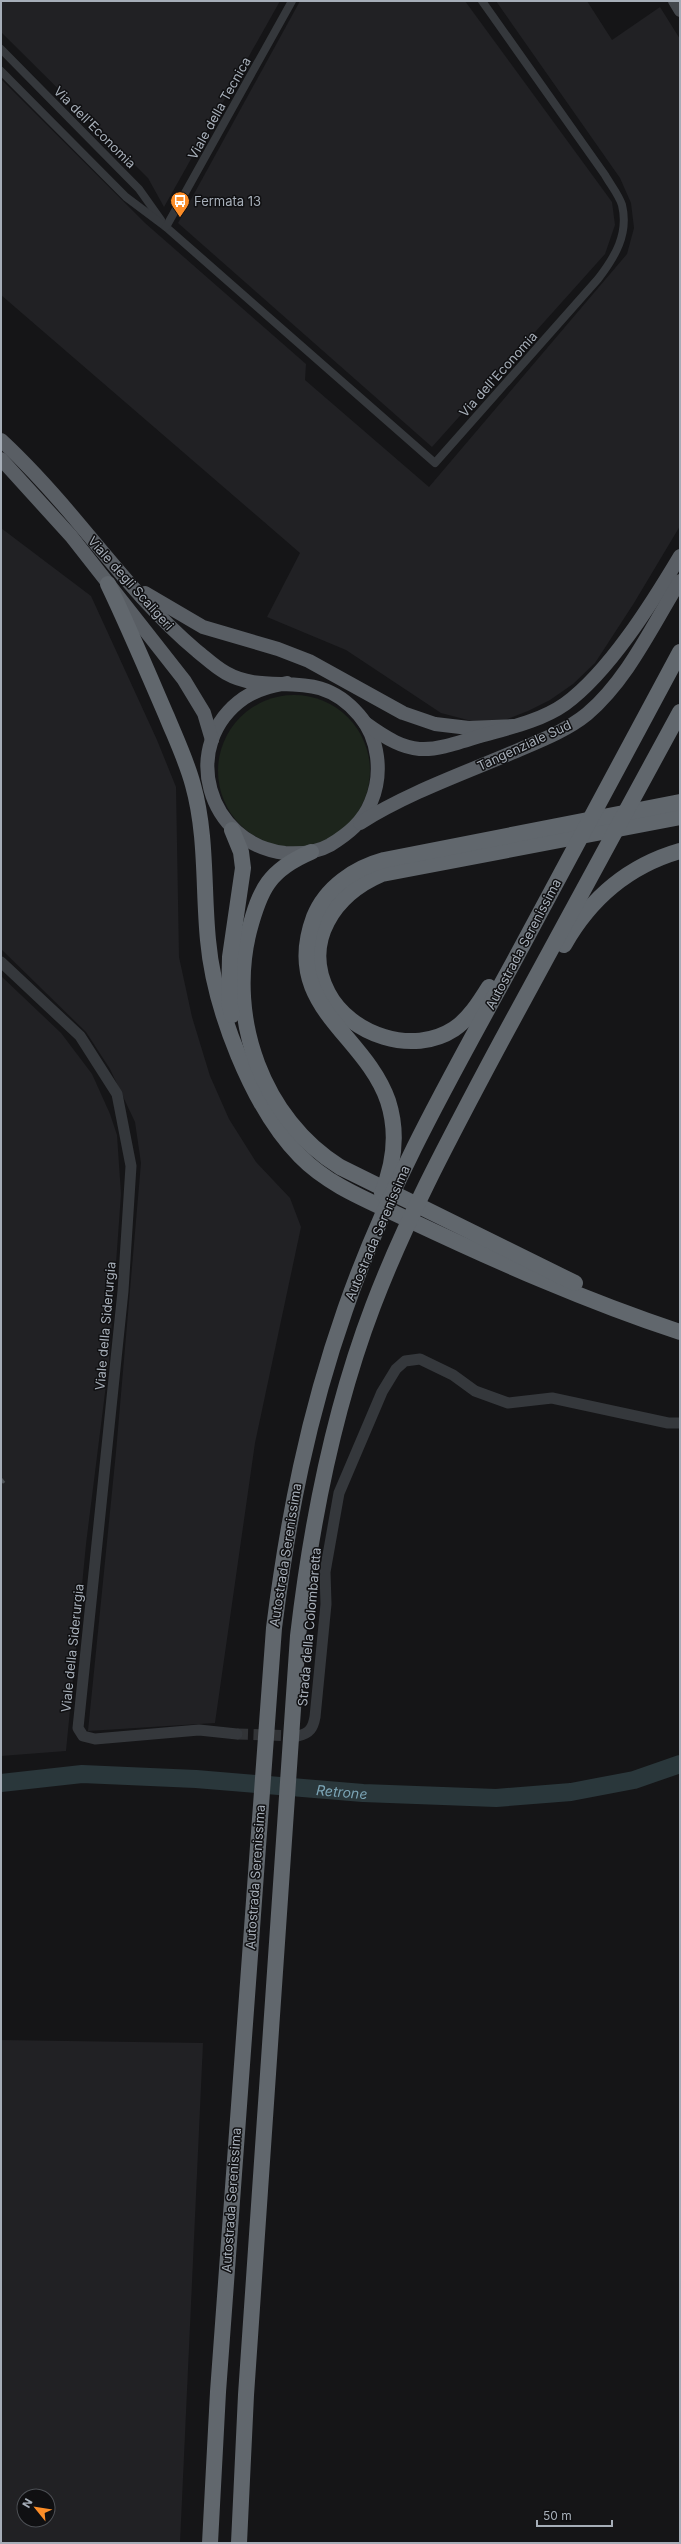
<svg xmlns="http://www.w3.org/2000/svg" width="681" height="2544" viewBox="0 0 681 2544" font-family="Inter,sans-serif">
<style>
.built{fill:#212124;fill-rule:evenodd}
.green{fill:#1d251c}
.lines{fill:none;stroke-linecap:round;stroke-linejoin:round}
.river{stroke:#2a373b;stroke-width:18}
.tertiary-tunnel{stroke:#323437;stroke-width:11;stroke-dasharray:11 5.5;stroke-linecap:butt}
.minor{stroke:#35383c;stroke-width:8}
.tertiary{stroke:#35383c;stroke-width:11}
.secondary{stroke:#43474c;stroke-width:12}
.trunk{stroke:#595e64;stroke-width:14}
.motorway{stroke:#61676d;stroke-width:16}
.rail{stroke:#484c51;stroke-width:3;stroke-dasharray:5 4;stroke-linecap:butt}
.labels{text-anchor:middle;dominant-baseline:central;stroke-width:3;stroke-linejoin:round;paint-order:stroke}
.street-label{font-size:13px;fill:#a6aeb8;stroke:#101012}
.poi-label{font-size:13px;fill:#a6aeb8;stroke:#101012;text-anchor:start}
.water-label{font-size:14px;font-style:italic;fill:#7ba4b5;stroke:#101012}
</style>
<rect width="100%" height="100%" fill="#151517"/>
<!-- built -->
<g class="built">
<path d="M 1,1 L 280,1 L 164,207 L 148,178 L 1,32 Z"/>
<path d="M 300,1 L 465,1 L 612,202 L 615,225 L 605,254 L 432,447 L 178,223 Z"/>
<path d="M 496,1 L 587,1 L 612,40 L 660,7 L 680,39 L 680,526 L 634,603 L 595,663 L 573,684 L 550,700 L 528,711 L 502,721 L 483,724 L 441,713 L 346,650 L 267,617 L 300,553 L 1,295 L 1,79 L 145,223 L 306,364 L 305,380 L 429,487 L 627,254 L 634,228 L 631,203 L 620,178 Z"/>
<path d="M 1,528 L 91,596 L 157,740 L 176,787 L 179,957 L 192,1017 L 210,1076 L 229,1119 L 256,1162 L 290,1198 L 301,1227 L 255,1443 L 215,1723 L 88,1731 L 116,1452 L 141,1163 L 135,1122 L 110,1069 L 86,1032 L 1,949 Z"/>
<path d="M 1,976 L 61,1033 L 92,1074 L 110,1114 L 117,1135 L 121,1194 L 109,1361 L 86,1544 L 66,1751 L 1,1756 Z"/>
<path d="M 1,2040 L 203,2043 L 180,2543 L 1,2543 ZM 24,2496 L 48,2496 L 48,2520 L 24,2520 Z"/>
</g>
<!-- green -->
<circle class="green" cx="294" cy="771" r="76"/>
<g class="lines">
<!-- river -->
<path class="river" id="s1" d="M 1,1783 L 82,1774 L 196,1779 L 363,1793 L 496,1798 L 571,1792 L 634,1780 L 680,1764"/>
<!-- tertiary-tunnel -->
<path class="tertiary-tunnel" d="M 237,1734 L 297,1736"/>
<!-- minor -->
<g class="minor">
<path d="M 1,49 L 139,189 L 161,220"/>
<path d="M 1,71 L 126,197 L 166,227 L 435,463 L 598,279 C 615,257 629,234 622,205 C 619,195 610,184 605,175 L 482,1"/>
<path d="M 166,227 L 292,1"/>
</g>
<!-- tertiary -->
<g class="tertiary">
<path d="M 1,962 L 80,1036 L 117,1094 L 131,1166 L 123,1291 L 78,1728 L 83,1736 L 95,1739 L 199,1730 L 237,1734"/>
<path d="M 298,1736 C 310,1733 313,1728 315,1717 L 326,1604 L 325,1572 L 339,1493 L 382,1392 L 396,1369 L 405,1361 L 420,1359 L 453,1375 L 475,1391 L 508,1403 L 552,1398 L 668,1423 L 680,1423"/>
</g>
<!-- secondary -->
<path class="secondary" d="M 674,1 L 680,11"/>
<!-- trunk -->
<g class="trunk">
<path d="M 1,440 C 29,466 55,495 80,525 C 117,569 152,613 197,651 C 206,658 215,667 226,673 C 270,698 316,664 359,715 C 379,738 383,774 371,802 C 363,822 348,834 330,845 C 316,853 301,854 285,853 C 207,844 178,744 244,698 C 257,689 272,686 287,683"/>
<path d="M 1,459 L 71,536 L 184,680 L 204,713 L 212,740"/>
<path d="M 145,593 L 203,627 L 278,649 L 309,661 L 403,713 L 435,724 L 469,728 L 514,726"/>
<path d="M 365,723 C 413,758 426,753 480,736 C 508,728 541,721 565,704 C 609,672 652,603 680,556"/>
<path d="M 360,823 C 406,794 459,775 509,754 C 534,743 565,732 587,714 C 628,679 652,626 680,581"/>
</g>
<!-- motorway -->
<g class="motorway">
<path d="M 108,584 C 129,628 148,673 167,717 C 176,739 187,762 193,785 C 207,835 203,889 208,940 C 214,1008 252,1107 300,1156 C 329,1186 370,1201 407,1219 C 496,1261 586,1301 680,1332"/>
<path d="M 311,852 C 269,870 260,889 249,931 C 227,1019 263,1119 340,1167 L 575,1283"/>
<path d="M 564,945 C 590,899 628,866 680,851"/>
<path d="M 489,987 C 479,1003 469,1019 454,1029 C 413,1056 350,1035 328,993 C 301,941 335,894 382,874 L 680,817"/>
<path d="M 232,1015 L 229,1002 L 230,957 L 243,868 L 241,852 L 232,830"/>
<path d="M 382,1193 C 394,1164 398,1132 388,1101 C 364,1032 281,1006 314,917 C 326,887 355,868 384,860 L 680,802"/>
<path d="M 210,2543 L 218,2392 L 274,1628 C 288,1517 308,1416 345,1310 C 387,1188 451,1076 513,963 C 569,860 624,755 680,652"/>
<path d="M 239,2543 L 246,2395 L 298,1636 C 311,1524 333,1411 373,1306 C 405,1222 447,1143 489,1064 C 552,946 617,829 680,712"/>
</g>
<!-- rail -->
<path class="rail" d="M 1,1479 L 5,1484"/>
</g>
<!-- icons -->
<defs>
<g id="bus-pin" transform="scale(1)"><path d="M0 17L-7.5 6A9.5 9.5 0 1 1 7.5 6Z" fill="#fb8d28" stroke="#101012"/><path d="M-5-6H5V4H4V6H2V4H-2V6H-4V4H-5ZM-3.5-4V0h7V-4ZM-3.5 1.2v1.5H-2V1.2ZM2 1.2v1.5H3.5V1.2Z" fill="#fff"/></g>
</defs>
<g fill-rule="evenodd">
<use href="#bus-pin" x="180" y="201"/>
</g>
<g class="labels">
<!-- street labels -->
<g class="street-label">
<text transform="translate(219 108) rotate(-61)">Viale della Tecnica</text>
<text transform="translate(95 127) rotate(45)">Via dell'Economia</text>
<text transform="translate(498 374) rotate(-48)">Via dell'Economia</text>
<text transform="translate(131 583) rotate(48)">Viale degli Scaligeri</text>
<text transform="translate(524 745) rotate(-25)">Tangenziale Sud</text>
<text transform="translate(523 944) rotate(-62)">Autostrada Serenissima</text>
<text transform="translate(377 1233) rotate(-67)">Autostrada Serenissima</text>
<text transform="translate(105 1326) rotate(-85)">Viale della Siderurgia</text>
<text transform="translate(285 1555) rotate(-81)">Autostrada Serenissima</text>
<text transform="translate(309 1627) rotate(-85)">Strada della Colombaretta</text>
<text transform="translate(72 1648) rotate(-84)">Viale della Siderurgia</text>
<text transform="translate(255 1877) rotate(-86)">Autostrada Serenissima</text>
<text transform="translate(231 2200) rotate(-86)">Autostrada Serenissima</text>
</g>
<!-- poi labels -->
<g class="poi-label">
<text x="194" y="201">Fermata 13</text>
</g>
<!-- water labels -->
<g class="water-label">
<text stroke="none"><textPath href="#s1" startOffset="342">Retrone</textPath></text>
</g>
</g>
<!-- border -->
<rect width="681" height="2544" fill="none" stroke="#a6aeb8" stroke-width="4"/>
<!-- north arrow -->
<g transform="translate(36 2508) rotate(300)"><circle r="19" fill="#101012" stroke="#4c4f54"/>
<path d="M0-3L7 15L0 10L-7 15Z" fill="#fb8d28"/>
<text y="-6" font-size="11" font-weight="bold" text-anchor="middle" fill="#a6aeb8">N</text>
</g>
<!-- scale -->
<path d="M537 2520v6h75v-6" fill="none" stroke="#a6aeb8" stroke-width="2"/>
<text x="543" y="2520" font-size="12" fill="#a6aeb8" stroke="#101012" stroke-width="3" paint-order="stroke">50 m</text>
</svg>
